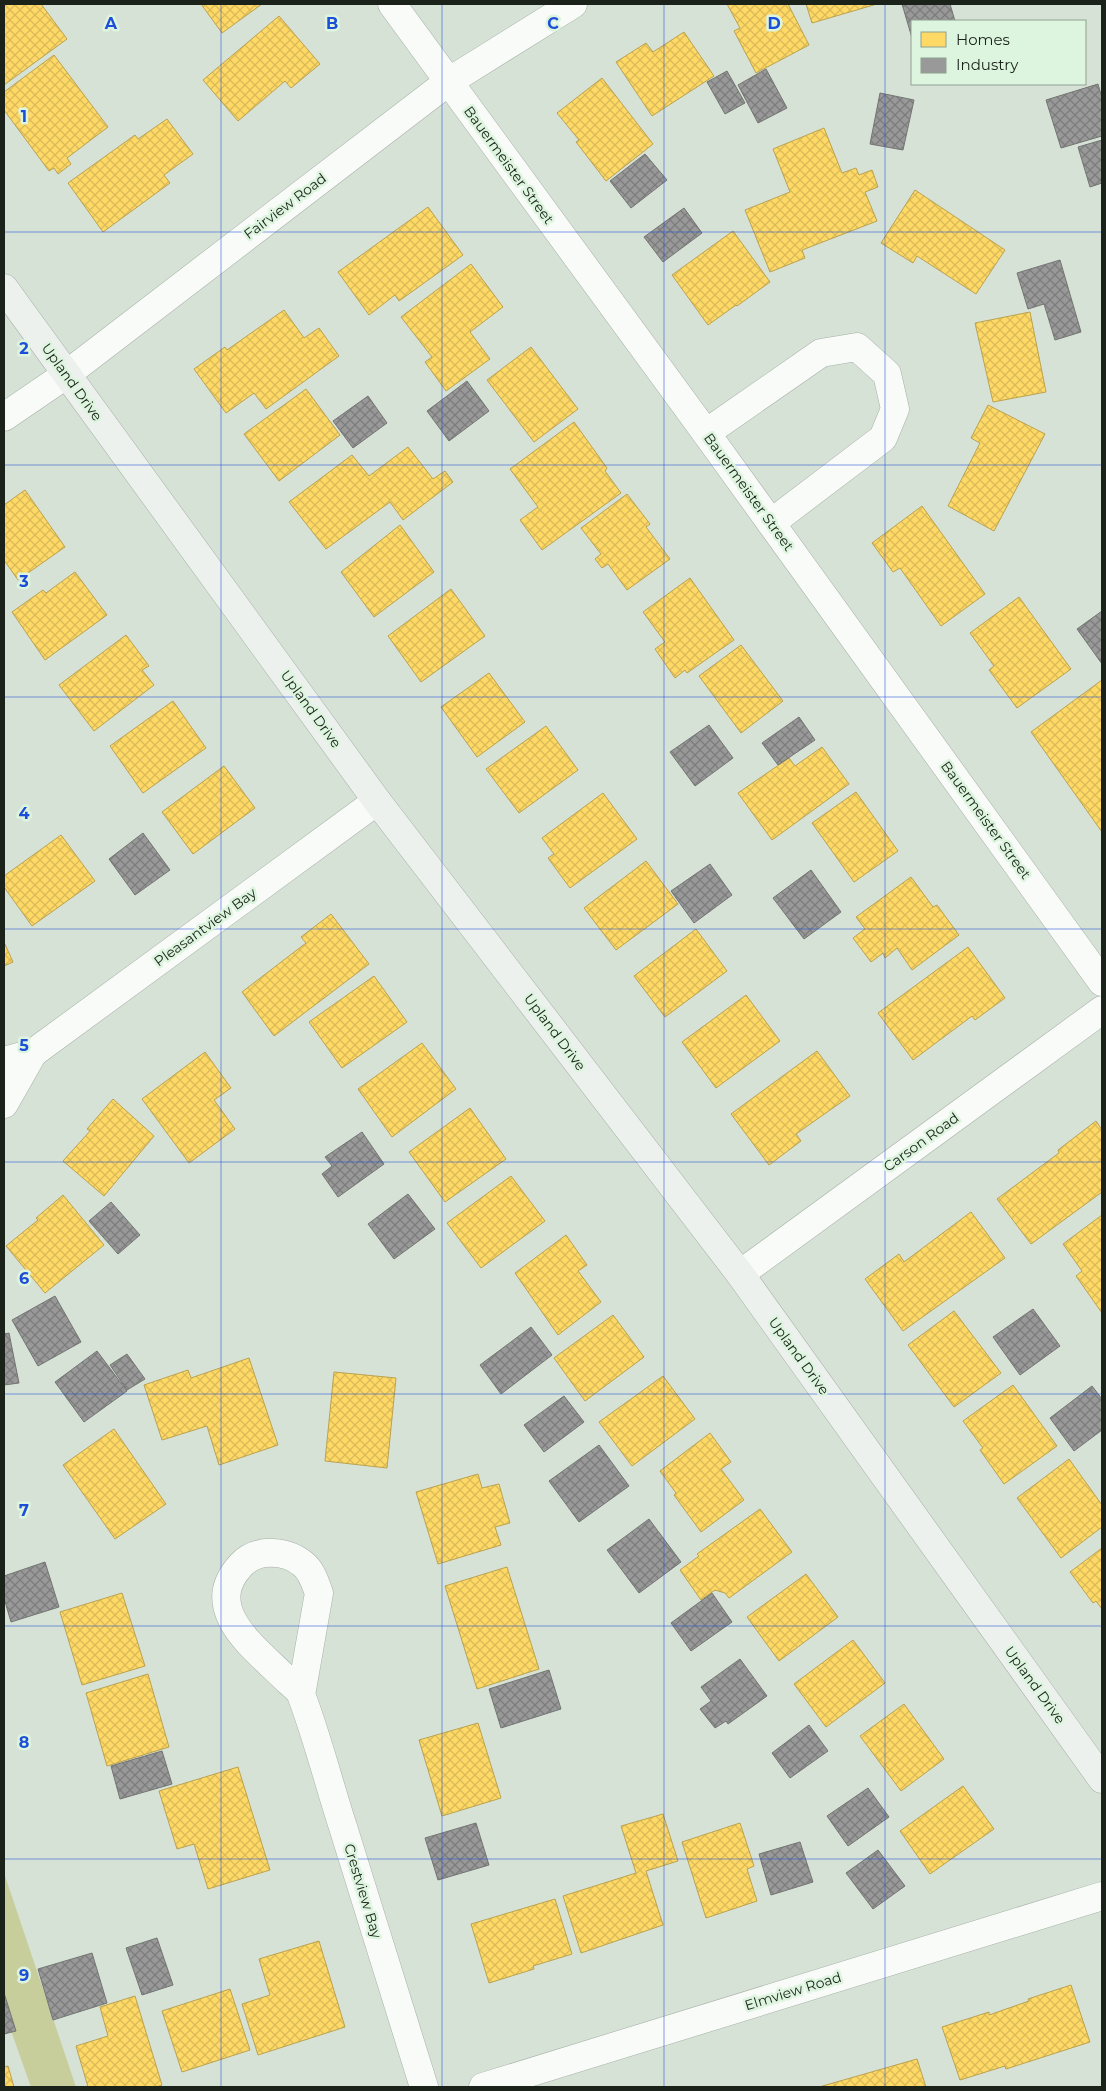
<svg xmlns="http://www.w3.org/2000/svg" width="1106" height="2091" viewBox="0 0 1106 2091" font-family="Montserrat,sans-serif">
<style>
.green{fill:#c7cd9b}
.homes{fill:url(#homes-cross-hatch);stroke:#baa24f}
.industry{fill:url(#industry-cross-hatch);stroke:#737573}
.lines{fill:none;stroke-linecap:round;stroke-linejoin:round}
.street-casing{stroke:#a7b0a7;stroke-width:29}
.secondary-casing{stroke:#a7b0a7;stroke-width:29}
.street{stroke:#f9fbf9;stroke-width:28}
.secondary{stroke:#ecf1ee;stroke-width:28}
.grid{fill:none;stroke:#1d4ed8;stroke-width:1;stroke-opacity:0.55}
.labels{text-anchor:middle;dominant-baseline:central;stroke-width:5;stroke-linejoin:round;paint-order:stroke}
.street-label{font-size:14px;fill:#1a221a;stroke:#ddf5de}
.grid-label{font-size:16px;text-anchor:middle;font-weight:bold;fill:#1d4ed8;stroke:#ddf5de;stroke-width:5;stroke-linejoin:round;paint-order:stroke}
</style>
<defs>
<pattern id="homes-cross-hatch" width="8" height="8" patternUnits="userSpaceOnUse" patternTransform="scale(1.25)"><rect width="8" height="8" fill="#ffd966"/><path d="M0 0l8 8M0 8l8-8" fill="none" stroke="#daba58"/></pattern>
<pattern id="industry-cross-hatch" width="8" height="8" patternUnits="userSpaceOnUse" patternTransform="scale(1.25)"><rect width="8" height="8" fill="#999"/><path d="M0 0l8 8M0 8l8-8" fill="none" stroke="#7c7c7c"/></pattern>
</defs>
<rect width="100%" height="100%" fill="#d6e2d6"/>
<!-- green -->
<path class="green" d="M 4,1873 L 76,2087 L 31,2087 L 4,2011 Z"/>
<!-- homes -->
<g class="homes">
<path d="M 4,4 L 41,4 L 67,39 L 4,85 Z"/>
<path d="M 201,4 L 262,4 L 222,33 Z"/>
<path d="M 727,4 L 788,4 L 809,45 L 756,73 L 734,31 L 740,28 Z"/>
<path d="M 806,4 L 877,4 L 812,23 Z"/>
<path d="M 279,16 L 320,64 L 291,88 L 285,81 L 238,121 L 203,80 Z"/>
<path d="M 684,32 L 714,76 L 652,116 L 616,62 L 646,43 L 653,52 Z"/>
<path d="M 54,55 L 108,127 L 67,158 L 71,164 L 58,174 L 54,168 L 49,171 L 4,110 L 4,92 Z"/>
<path d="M 602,78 L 653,144 L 606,181 L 576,142 L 579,140 L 557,113 Z"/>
<path d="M 167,119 L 193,154 L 164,175 L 170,183 L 103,232 L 68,183 L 135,135 L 138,139 Z"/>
<path d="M 824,128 L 842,173 L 856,168 L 859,175 L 872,170 L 878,187 L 865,192 L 877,221 L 802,250 L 805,258 L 770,272 L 745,210 L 790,192 L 773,149 Z"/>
<path d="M 915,190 L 1005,250 L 976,294 L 917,256 L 913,263 L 881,243 Z"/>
<path d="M 428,207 L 463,255 L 399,301 L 395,295 L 369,315 L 338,272 Z"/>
<path d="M 733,231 L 770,282 L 737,306 L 736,305 L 708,325 L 672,275 Z"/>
<path d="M 471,264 L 503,307 L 470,332 L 490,359 L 446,391 L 425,362 L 432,357 L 401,317 Z"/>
<path d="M 284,310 L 304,338 L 319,328 L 339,356 L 266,409 L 254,393 L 226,413 L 194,369 L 225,347 L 227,350 Z"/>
<path d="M 1030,312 L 1046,392 L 993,402 L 975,323 Z"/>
<path d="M 531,347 L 578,409 L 534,442 L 487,380 Z"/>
<path d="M 306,389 L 340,435 L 279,481 L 244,434 Z"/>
<path d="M 988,405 L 1045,434 L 994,531 L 948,506 L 980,443 L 971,438 Z"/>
<path d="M 574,422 L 607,468 L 605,471 L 621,493 L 542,550 L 520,520 L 538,507 L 510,469 Z"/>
<path d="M 408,447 L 433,479 L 445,471 L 453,482 L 403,520 L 390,502 L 326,549 L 289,502 L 352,455 L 369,476 Z"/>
<path d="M 25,490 L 65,547 L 18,580 L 4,560 L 4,505 Z"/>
<path d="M 627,494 L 650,524 L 646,527 L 670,559 L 627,590 L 608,564 L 602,568 L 595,559 L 601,554 L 581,528 Z"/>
<path d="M 922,506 L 985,594 L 941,626 L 900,568 L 893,572 L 872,543 Z"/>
<path d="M 400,525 L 434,572 L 374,617 L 341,572 Z"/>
<path d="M 75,572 L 107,615 L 45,660 L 12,612 L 43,590 L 46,593 Z"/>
<path d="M 690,578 L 734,640 L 687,673 L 685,670 L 675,678 L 655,649 L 665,642 L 643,612 Z"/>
<path d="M 451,589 L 485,636 L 421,682 L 388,636 Z"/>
<path d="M 1019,597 L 1071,669 L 1017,708 L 989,670 L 994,666 L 970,633 Z"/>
<path d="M 126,635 L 149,666 L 142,670 L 154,685 L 94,731 L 59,685 Z"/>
<path d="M 741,645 L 783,701 L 741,733 L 699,676 Z"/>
<path d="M 489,673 L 525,722 L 477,757 L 441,707 Z"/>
<path d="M 1102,680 L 1102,832 L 1031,732 Z"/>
<path d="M 173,701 L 206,748 L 143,793 L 110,746 Z"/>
<path d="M 546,726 L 578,770 L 519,813 L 486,769 Z"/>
<path d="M 822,747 L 849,784 L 772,840 L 738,793 L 789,758 L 795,766 Z"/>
<path d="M 224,766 L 255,808 L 193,854 L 162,812 Z"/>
<path d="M 856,792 L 898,851 L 854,882 L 812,823 Z"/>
<path d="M 603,793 L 637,839 L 570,888 L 548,858 L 554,854 L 542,838 Z"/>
<path d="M 61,835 L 95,881 L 32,926 L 4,887 L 4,876 Z"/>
<path d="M 646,861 L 678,904 L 616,950 L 584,908 Z"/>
<path d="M 911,877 L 933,907 L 937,905 L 959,935 L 912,970 L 897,948 L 885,958 L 883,953 L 871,962 L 853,938 L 865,929 L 856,917 Z"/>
<path d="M 331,914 L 369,964 L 274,1036 L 242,992 L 306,943 L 301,937 Z"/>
<path d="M 696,929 L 727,971 L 665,1017 L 634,976 Z"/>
<path d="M 4,942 L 13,962 L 4,966 Z"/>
<path d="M 968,947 L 1005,998 L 975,1020 L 972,1016 L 913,1060 L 878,1013 Z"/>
<path d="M 374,976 L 407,1022 L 342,1068 L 309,1022 Z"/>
<path d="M 746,995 L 780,1041 L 716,1088 L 682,1042 Z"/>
<path d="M 422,1043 L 456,1089 L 392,1137 L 358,1089 Z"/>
<path d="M 817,1051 L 850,1096 L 796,1134 L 801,1141 L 769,1165 L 731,1114 Z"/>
<path d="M 205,1052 L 231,1088 L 214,1100 L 235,1129 L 189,1163 L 142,1099 Z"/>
<path d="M 113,1099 L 154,1136 L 104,1196 L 63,1161 L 90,1131 L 87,1129 Z"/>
<path d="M 470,1108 L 506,1159 L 445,1202 L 409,1152 Z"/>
<path d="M 1096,1121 L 1102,1130 L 1102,1192 L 1031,1244 L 997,1199 L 1059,1153 L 1058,1150 Z"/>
<path d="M 511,1176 L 545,1221 L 481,1268 L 447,1223 Z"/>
<path d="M 63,1195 L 104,1245 L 45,1293 L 6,1246 L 38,1220 L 36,1218 Z"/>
<path d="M 971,1212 L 1005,1258 L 903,1331 L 865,1279 L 899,1254 L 904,1262 Z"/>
<path d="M 1102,1215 L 1102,1313 L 1076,1276 L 1082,1271 L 1063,1244 Z"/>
<path d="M 566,1235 L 587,1265 L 578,1271 L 601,1302 L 558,1335 L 515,1273 Z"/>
<path d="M 954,1311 L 1001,1373 L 954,1407 L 908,1345 Z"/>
<path d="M 613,1315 L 644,1357 L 585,1401 L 554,1358 Z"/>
<path d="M 249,1358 L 278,1445 L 219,1465 L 207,1426 L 162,1440 L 144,1385 L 188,1370 L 191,1378 Z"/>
<path d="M 334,1372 L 396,1378 L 387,1468 L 325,1461 Z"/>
<path d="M 663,1376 L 695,1419 L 632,1466 L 599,1422 Z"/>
<path d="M 1013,1385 L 1057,1446 L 1004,1484 L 980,1450 L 983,1448 L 963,1421 Z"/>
<path d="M 114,1429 L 166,1504 L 115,1539 L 63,1465 Z"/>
<path d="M 710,1433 L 731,1462 L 721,1469 L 744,1500 L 701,1532 L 674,1495 L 676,1493 L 660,1471 Z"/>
<path d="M 1069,1459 L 1102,1505 L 1102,1527 L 1061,1558 L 1017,1498 Z"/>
<path d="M 478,1474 L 482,1488 L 499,1484 L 510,1523 L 495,1527 L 501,1545 L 438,1564 L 416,1492 Z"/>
<path d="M 760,1509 L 792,1552 L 729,1598 L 725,1593 L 715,1590 L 701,1600 L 680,1570 L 699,1556 L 697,1554 Z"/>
<path d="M 1102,1548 L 1102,1609 L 1096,1601 L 1093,1603 L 1070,1572 Z"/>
<path d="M 507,1567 L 539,1669 L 477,1689 L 445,1586 Z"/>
<path d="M 806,1574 L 838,1617 L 779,1661 L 747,1617 Z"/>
<path d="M 122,1593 L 145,1666 L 82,1685 L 60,1612 Z"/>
<path d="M 853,1640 L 885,1683 L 826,1727 L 794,1684 Z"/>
<path d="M 148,1674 L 169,1747 L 107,1766 L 86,1693 Z"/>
<path d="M 904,1704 L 944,1759 L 901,1791 L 860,1736 Z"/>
<path d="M 478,1723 L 501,1798 L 442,1816 L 419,1740 Z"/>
<path d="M 238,1767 L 270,1870 L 208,1889 L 194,1844 L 177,1849 L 159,1791 Z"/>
<path d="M 963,1786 L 994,1829 L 930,1874 L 900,1831 Z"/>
<path d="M 663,1814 L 678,1861 L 646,1871 L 663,1925 L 581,1953 L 563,1896 L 636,1873 L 621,1826 Z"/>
<path d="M 740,1823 L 754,1866 L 747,1869 L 757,1901 L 706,1918 L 682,1842 Z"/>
<path d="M 555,1899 L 572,1954 L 533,1966 L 534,1969 L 489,1983 L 471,1924 Z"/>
<path d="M 319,1941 L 345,2027 L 258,2055 L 242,2004 L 270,1995 L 259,1959 Z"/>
<path d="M 1071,1985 L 1090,2042 L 1006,2069 L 1005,2066 L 960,2080 L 942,2027 L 989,2012 L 989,2015 L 1029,2001 L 1028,1999 Z"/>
<path d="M 230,1989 L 250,2050 L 182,2072 L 162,2011 Z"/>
<path d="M 135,1996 L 162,2085 L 156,2087 L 88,2087 L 76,2046 L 108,2036 L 100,2007 Z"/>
<path d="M 917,2059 L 926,2087 L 819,2087 Z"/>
<path d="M 8,2066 L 14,2087 L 4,2087 L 4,2067 Z"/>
</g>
<!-- industry -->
<g class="industry">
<path d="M 902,4 L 950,4 L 955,21 L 912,21 L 912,38 Z"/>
<path d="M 766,69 L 787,108 L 758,123 L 738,85 Z"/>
<path d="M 727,71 L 745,103 L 725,114 L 707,82 Z"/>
<path d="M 1098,84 L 1102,98 L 1102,136 L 1061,148 L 1046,100 Z"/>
<path d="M 880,93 L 914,100 L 903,150 L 870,144 Z"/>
<path d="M 1102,140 L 1102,183 L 1090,187 L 1078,147 Z"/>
<path d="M 645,154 L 667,180 L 631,208 L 610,181 Z"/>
<path d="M 684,208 L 702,233 L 663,262 L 644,237 Z"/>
<path d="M 1060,260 L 1081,332 L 1055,340 L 1044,304 L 1028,309 L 1017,273 Z"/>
<path d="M 467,381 L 489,411 L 449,441 L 427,411 Z"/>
<path d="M 368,396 L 387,423 L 353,448 L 333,421 Z"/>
<path d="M 1102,611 L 1102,664 L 1077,629 Z"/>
<path d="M 799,717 L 815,740 L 778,765 L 762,743 Z"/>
<path d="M 709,725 L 733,758 L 695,786 L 670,752 Z"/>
<path d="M 143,833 L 170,870 L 135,895 L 109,859 Z"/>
<path d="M 710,864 L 732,895 L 694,923 L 671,891 Z"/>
<path d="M 811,870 L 841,912 L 804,939 L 773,898 Z"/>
<path d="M 362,1132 L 384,1164 L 338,1197 L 322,1174 L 332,1166 L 325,1157 Z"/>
<path d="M 408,1194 L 435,1229 L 394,1259 L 368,1224 Z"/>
<path d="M 111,1202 L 140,1235 L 118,1254 L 89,1221 Z"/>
<path d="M 55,1296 L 81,1342 L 38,1366 L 12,1320 Z"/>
<path d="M 1033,1309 L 1060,1346 L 1020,1375 L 993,1337 Z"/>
<path d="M 531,1327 L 552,1355 L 501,1394 L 480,1365 Z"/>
<path d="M 9,1333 L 19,1383 L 4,1385 L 4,1334 Z"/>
<path d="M 97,1351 L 127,1391 L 84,1422 L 55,1382 Z"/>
<path d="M 127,1354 L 145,1379 L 127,1390 L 110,1365 Z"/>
<path d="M 1092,1386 L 1102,1399 L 1102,1430 L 1074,1451 L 1050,1418 Z"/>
<path d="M 564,1396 L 584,1422 L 544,1452 L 524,1425 Z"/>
<path d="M 599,1445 L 629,1486 L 579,1522 L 549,1481 Z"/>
<path d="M 649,1519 L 681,1562 L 639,1593 L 607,1550 Z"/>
<path d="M 45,1562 L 59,1607 L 11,1622 L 4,1598 L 4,1576 Z"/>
<path d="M 712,1593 L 732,1622 L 691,1651 L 671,1623 Z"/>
<path d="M 740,1659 L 767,1696 L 728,1724 L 726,1721 L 715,1728 L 700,1709 L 711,1701 L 701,1687 Z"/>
<path d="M 549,1670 L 561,1709 L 501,1728 L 489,1689 Z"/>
<path d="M 809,1725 L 828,1751 L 790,1778 L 772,1753 Z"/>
<path d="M 162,1751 L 172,1784 L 120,1799 L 111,1766 Z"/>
<path d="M 868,1788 L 889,1817 L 848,1846 L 827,1816 Z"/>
<path d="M 476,1823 L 489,1865 L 438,1880 L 425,1838 Z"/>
<path d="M 800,1842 L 813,1882 L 771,1895 L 759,1854 Z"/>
<path d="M 878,1850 L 905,1886 L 873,1909 L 846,1873 Z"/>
<path d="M 157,1938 L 173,1985 L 142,1995 L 126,1948 Z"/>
<path d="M 92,1953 L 107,2003 L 53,2020 L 38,1969 Z"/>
<path d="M 4,1993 L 16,2031 L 4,2034 Z"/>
</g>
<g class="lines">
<!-- street casing -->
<g class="street-casing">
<g id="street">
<path d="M 392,4 L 706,433 L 1102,982"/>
<path d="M 4,417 L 67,374 L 448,82 L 573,4"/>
<path d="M 706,433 L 821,353 L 857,347 L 887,374 L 895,409 L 883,438 L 771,523"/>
<path d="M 4,1061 L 33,1053 L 377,801"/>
<path d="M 4,1104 L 33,1053"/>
<path d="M 740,1274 L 1102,1010"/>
<path d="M 301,1695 L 319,1593 C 315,1583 312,1571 303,1564 C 286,1550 257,1548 241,1565 C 200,1609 255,1648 285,1678 C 291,1684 300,1690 302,1697 C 318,1740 329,1784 343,1827 C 370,1914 397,2001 424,2087"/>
<path d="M 483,2087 L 1102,1896"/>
</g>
</g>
<!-- secondary casing -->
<g class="secondary-casing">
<path id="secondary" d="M 4,288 L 377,801 L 740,1274 L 1102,1779"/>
</g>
<!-- street -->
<use href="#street" class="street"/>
<!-- secondary -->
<use href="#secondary" class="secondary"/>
</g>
<!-- grid -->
<path class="grid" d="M 221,4 L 221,2087M 442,4 L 442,2087M 664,4 L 664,2087M 885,4 L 885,2087M 4,232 L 1102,232M 4,465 L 1102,465M 4,697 L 1102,697M 4,929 L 1102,929M 4,1162 L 1102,1162M 4,1394 L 1102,1394M 4,1626 L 1102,1626M 4,1859 L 1102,1859"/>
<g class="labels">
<!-- street labels -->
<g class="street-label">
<text transform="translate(509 165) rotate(54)">Bauermeister Street</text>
<text transform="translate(285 206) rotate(-37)">Fairview Road</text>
<text transform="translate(72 382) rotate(54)">Upland Drive</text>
<text transform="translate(749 492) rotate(54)">Bauermeister Street</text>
<text transform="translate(311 709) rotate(54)">Upland Drive</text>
<text transform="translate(986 820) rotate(54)">Bauermeister Street</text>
<text transform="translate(205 927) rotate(-36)">Pleasantview Bay</text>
<text transform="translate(555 1032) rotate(53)">Upland Drive</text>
<text transform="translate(921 1142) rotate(-36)">Carson Road</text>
<text transform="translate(799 1356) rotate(54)">Upland Drive</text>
<text transform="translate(1035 1685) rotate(54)">Upland Drive</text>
<text transform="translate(363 1891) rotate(73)">Crestview Bay</text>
<text transform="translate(793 1991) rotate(-17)">Elmview Road</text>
</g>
</g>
<g class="grid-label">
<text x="111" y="29">A</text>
<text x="332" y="29">B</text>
<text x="553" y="29">C</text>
<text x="774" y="29">D</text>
<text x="24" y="122">1</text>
<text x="24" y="354">2</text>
<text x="24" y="587">3</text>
<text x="24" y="819">4</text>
<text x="24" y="1051">5</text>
<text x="24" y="1284">6</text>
<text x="24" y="1516">7</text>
<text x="24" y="1748">8</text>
<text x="24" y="1981">9</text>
</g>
<!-- border -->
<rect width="1106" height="2091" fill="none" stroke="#1a221a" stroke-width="10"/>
<!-- legend -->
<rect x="911" y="20" width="175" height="65" fill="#ddf5de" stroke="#8fa190"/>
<rect x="921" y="32" width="25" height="15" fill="#ffd966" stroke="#8fa190"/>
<text x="956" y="45" font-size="15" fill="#1a221a">Homes</text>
<rect x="921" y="58" width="25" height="15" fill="#999999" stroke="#8fa190"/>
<text x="956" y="70" font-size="15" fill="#1a221a">Industry</text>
</svg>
